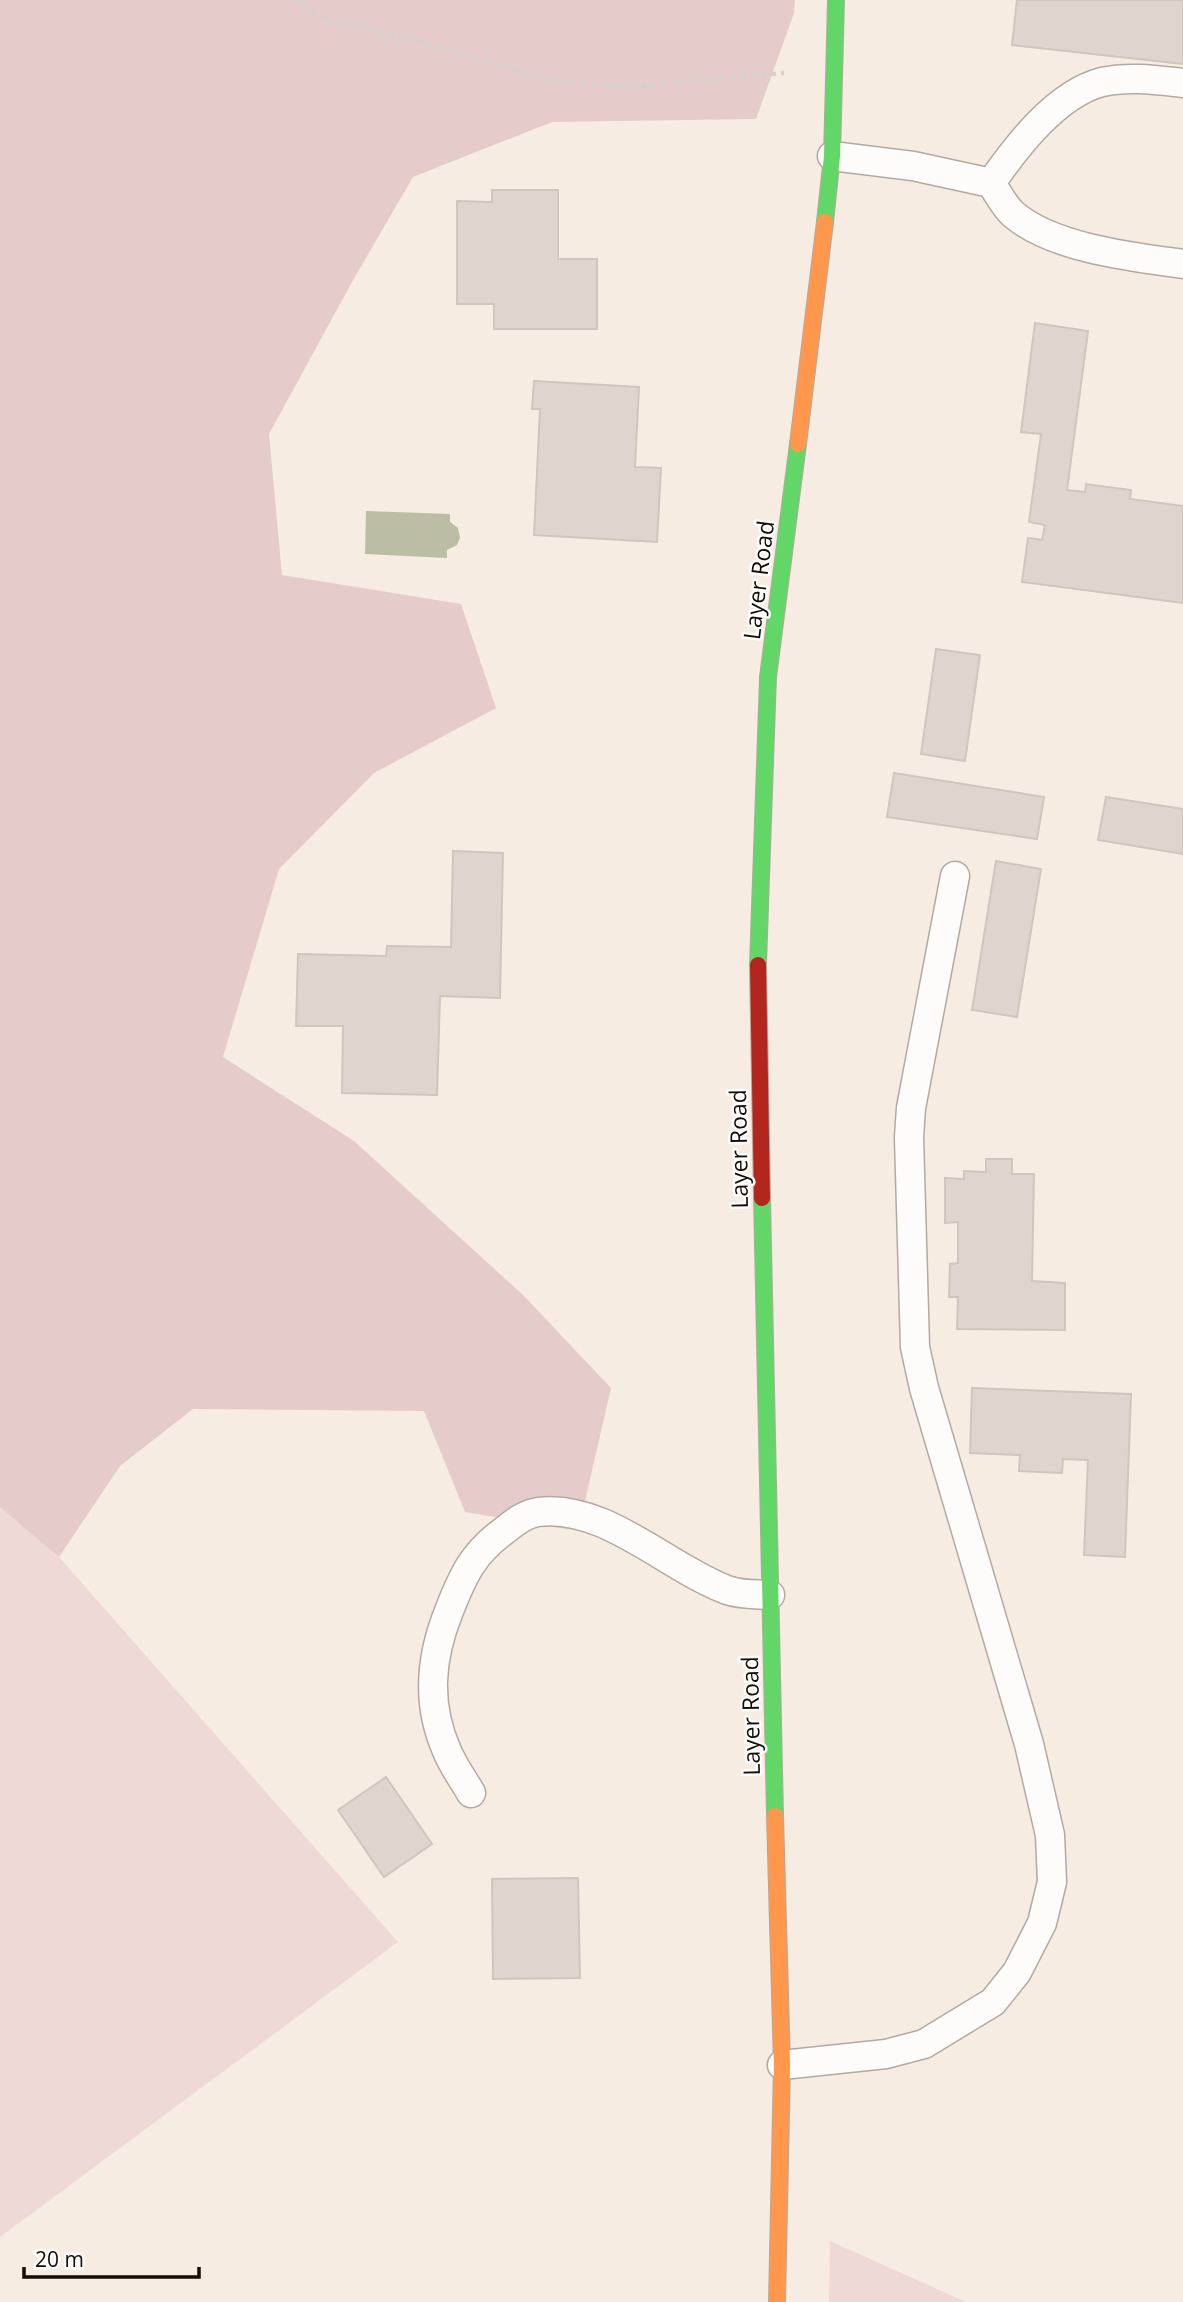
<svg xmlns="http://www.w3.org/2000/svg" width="1183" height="2302" viewBox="0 0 1183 2302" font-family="'Open Sans',sans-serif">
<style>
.green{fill:#eed9d6}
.forest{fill:#e5ccca}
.water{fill:#bbbda4}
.building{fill:#dfd4ce;stroke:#d0c6bf;stroke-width:2}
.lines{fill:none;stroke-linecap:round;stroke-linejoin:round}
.lane-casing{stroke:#b2aaa2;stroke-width:31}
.fast-casing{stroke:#b2aaa2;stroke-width:18}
.slow-casing{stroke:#b2aaa2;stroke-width:18}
.jam-casing{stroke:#b2aaa2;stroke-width:18}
.path{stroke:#d4d1ce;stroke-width:4.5;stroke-dasharray:5 5;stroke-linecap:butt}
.lane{stroke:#fefcfb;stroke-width:28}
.fast{stroke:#63d668;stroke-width:16}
.slow{stroke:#ff974d;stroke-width:16}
.jam{stroke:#b3261e;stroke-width:16}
.labels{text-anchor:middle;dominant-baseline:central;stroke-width:5;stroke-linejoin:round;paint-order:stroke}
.street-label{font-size:23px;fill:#150d06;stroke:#fcfcfc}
</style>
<rect width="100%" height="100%" fill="#f6ece2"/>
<!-- green -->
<g class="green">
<path d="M 0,1490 L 398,1942 L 0,2237 Z"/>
<path d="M 830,2241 L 966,2302 L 829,2302 Z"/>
</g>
<!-- forest -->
<path class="forest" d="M 0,0 L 795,0 L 794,13 L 756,119 L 552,122 L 413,177 L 352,282 L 269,434 L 282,575 L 461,604 L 496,708 L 374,773 L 279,869 L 223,1057 L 354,1141 L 523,1295 L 611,1388 L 578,1531 L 465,1512 L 424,1411 L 193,1409 L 120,1466 L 59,1557 L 0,1507 Z"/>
<!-- water -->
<path class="water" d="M 366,511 L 450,514 L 450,522 L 458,528 L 460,538 L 457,545 L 447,550 L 447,558 L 365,554 Z"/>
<!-- building -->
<g class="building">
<path d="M 1017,0 L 1183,0 L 1183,64 L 1012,45 Z"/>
<path d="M 492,190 L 558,190 L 558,259 L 597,259 L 597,329 L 494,329 L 494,304 L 457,304 L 457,201 L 492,202 Z"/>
<path d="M 1035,323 L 1088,331 L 1067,490 L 1085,492 L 1086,484 L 1131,490 L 1130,499 L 1183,506 L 1183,603 L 1022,582 L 1028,538 L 1042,540 L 1045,525 L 1029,522 L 1041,434 L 1021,432 Z"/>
<path d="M 534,381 L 639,387 L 635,467 L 661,468 L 657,542 L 534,535 L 540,409 L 532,409 Z"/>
<path d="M 936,649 L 980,655 L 965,761 L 921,754 Z"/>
<path d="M 894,773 L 1044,797 L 1037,839 L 887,817 Z"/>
<path d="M 1106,797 L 1183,809 L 1183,854 L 1098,840 Z"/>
<path d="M 453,851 L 503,853 L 500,998 L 440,996 L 437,1095 L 342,1093 L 343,1026 L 296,1026 L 298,954 L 386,956 L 387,946 L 451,947 Z"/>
<path d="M 996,861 L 1041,869 L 1017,1017 L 972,1010 Z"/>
<path d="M 986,1159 L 1012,1159 L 1012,1174 L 1034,1174 L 1032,1281 L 1065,1283 L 1065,1330 L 957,1329 L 958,1297 L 949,1297 L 950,1264 L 958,1263 L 958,1222 L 945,1223 L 945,1178 L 964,1179 L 964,1171 L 986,1172 Z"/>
<path d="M 972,1388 L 1131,1394 L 1125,1557 L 1084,1555 L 1088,1460 L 1063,1459 L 1062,1473 L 1019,1471 L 1020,1455 L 970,1453 Z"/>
<path d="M 386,1777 L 432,1844 L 384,1877 L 338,1810 Z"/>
<path d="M 578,1878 L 580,1978 L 493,1979 L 492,1879 Z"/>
</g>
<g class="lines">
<!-- lane casing -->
<g class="lane-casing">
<g id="lane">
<path d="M 832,156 L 913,166 L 991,183 C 998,193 1004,206 1013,214 C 1052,248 1132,257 1183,264"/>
<path d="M 991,183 C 1016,147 1056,94 1102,82 C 1129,76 1156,80 1183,83"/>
<path d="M 471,1793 C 463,1779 453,1766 447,1751 C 426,1704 430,1658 449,1611 C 463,1575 473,1553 505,1530 C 515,1522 525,1514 538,1512 C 604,1503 668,1568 727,1590 C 740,1595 756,1594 770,1595"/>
<path d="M 782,2065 L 886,2054 L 924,2044 L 993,2002 L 1017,1972 L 1042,1923 L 1052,1882 L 1050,1835 L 1029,1744 L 924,1388 L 915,1347 L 909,1137 L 911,1108 L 955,876"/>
</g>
</g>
<!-- fast casing -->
<g class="fast-casing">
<g id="fast">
<path d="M 825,222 L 832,156 L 836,0"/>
<path d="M 758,965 L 768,677 L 798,444"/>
<path d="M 762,1198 L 775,1816"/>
</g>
</g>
<!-- slow casing -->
<g class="slow-casing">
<g id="slow">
<path d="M 798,444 L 825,222"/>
<path d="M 775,1816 L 782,2065 L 777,2302"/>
</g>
</g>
<!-- jam casing -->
<g class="jam-casing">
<path id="jam" d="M 758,965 L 762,1198"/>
</g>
<!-- path -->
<path class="path" d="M 296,0 L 319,17 L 406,38 L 550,80 L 629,87 L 784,73"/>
<!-- lane -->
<use href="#lane" class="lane"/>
<!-- fast -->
<use href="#fast" class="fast"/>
<!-- slow -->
<use href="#slow" class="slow"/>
<!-- jam -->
<use href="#jam" class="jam"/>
</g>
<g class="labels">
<!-- street labels -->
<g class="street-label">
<text transform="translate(758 580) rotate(-83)">Layer Road</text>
<text transform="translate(738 1149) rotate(-91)">Layer Road</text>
<text transform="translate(750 1716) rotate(-91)">Layer Road</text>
</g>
</g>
<!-- scale -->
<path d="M24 2267v10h175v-10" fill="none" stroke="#150d06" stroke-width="3.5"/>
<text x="35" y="2267" font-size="21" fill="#150d06" stroke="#fcfcfc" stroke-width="5" paint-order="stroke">20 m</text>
</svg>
